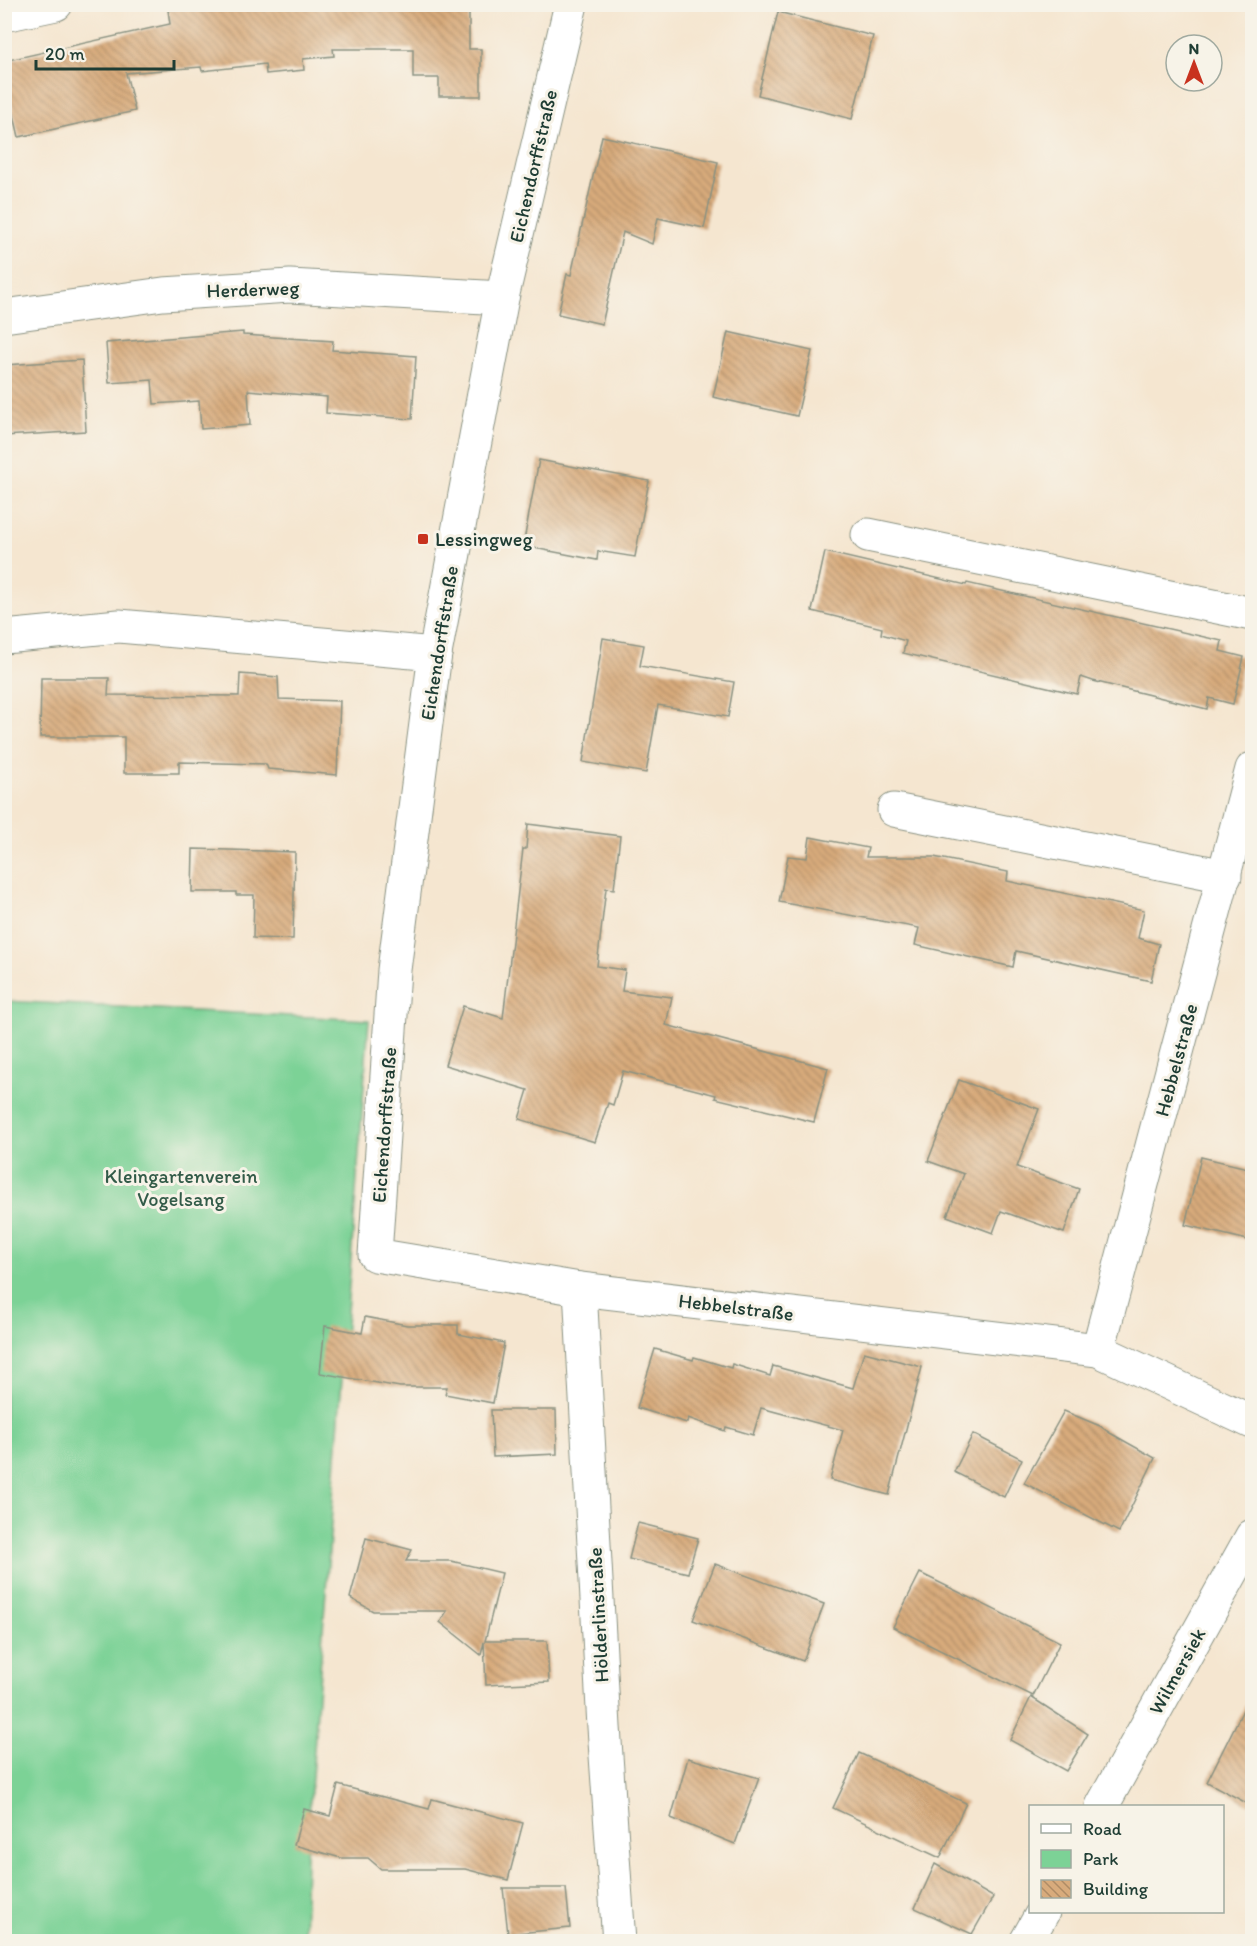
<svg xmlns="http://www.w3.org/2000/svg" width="1257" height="1946" viewBox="0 0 1257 1946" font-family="Itim,sans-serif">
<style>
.green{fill:#7cd296;stroke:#4e8865;stroke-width:1.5}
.building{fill:url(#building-back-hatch)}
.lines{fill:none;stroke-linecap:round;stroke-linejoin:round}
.minor-casing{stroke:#8a9282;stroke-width:35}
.minor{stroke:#fff;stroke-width:33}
.poi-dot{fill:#c8321e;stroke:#f7f3e8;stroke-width:2}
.labels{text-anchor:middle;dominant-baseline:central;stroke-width:6;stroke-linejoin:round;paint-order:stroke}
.street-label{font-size:20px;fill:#1f3d34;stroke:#f7f3e8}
.poi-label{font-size:20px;fill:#1f3d34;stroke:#f7f3e8;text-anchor:start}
.park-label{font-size:20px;fill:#325b48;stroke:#f7f3e8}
</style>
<defs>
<pattern id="building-back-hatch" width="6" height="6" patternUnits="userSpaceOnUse" patternTransform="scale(1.5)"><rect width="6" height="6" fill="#d8ab7c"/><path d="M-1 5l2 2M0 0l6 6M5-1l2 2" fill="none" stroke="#af8c66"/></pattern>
</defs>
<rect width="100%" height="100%" fill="#f7f3e8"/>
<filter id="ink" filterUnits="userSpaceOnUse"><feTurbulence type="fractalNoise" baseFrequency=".0167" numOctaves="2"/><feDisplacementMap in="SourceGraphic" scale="12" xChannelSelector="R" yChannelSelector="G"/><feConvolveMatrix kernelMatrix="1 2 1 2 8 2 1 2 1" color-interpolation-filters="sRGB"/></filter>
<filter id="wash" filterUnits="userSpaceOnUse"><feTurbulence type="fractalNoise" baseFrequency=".008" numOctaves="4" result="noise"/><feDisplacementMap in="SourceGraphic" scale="24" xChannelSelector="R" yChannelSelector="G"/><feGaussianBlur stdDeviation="1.35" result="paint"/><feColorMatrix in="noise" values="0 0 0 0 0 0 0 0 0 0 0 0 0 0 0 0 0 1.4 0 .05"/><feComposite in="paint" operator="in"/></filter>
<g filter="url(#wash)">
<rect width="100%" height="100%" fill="#f5e6d0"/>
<!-- green -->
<path class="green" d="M 4,1001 L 369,1020 L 306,1856 L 304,1941 L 5,1941 Z"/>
<g id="blocks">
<!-- building -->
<g class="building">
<path d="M 217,4 L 469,4 L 469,49 L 481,49 L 481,96 L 439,96 L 439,78 L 413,78 L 413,49 L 333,49 L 334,56 L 303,59 L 304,70 L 266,74 L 265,64 L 202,71 L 201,67 L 126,73 L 135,111 L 19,137 L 4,72 L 4,61 L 170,24 L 168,10 Z"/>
<path d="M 778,12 L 873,36 L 852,119 L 758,95 Z"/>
<path d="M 602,136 L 718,162 L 704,228 L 658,218 L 652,244 L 623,232 L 602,324 L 558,314 L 567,274 L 571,275 Z"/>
<path d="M 243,332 L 243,335 L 333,341 L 332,350 L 416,356 L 412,419 L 326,413 L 327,397 L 248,390 L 250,425 L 201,429 L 199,401 L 154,404 L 152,380 L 109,383 L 106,343 Z"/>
<path d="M 728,332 L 812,351 L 797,416 L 713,397 Z"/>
<path d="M 82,360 L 86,431 L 4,436 L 4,365 Z"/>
<path d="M 539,460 L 649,481 L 635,557 L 598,551 L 597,560 L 523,546 Z"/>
<path d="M 825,552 L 966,585 L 967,583 L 1222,641 L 1220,651 L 1244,657 L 1233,704 L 1209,698 L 1207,709 L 1093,681 L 1081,677 L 1077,694 L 903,653 L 906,641 L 881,634 L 882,628 L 812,611 Z"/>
<path d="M 603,638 L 644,645 L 640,666 L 734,682 L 728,717 L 658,705 L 646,773 L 583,762 Z"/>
<path d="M 240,674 L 278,677 L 279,699 L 340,701 L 337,775 L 268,769 L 266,764 L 179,762 L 179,773 L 124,773 L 124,737 L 40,737 L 41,678 L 109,678 L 108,695 L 239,696 Z"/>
<path d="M 528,824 L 620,836 L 614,889 L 606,888 L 597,966 L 625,970 L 622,991 L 672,997 L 666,1025 L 828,1068 L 814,1122 L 715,1098 L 716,1095 L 623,1071 L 613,1105 L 608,1103 L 595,1142 L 519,1119 L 528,1090 L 445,1065 L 463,1006 L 503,1018 L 523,849 L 526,849 Z"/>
<path d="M 810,837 L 868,848 L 866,857 L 934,857 L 1008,872 L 1007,881 L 1144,910 L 1138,938 L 1159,944 L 1151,981 L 1016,951 L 1013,967 L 915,945 L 919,928 L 779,902 L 788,856 L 807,858 Z"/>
<path d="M 193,849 L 295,852 L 293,939 L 253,938 L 254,895 L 236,895 L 236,892 L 192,892 Z"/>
<path d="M 959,1080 L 1039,1109 L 1017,1167 L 1079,1189 L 1064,1233 L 1001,1211 L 993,1233 L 947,1216 L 964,1174 L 928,1161 Z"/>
<path d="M 1201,1157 L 1252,1169 L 1252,1241 L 1185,1225 Z"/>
<path d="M 365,1317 L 407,1325 L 458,1325 L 458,1334 L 504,1343 L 493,1403 L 445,1394 L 447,1387 L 400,1387 L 320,1373 L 325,1326 L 362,1333 Z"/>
<path d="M 655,1349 L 693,1360 L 694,1357 L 731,1368 L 732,1364 L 770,1376 L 773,1366 L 853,1388 L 864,1352 L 922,1367 L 889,1495 L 830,1480 L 843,1430 L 761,1408 L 753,1435 L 726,1427 L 725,1431 L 688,1418 L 687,1423 L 637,1408 Z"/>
<path d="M 491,1410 L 556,1410 L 557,1454 L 493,1457 Z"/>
<path d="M 1064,1411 L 1100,1426 L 1110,1433 L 1155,1458 L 1119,1532 L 1024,1483 Z"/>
<path d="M 973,1434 L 1022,1459 L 1004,1497 L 954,1472 Z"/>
<path d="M 638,1523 L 698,1538 L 688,1573 L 629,1559 Z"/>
<path d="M 366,1538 L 412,1550 L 406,1561 L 451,1561 L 502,1573 L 485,1641 L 547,1641 L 549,1682 L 486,1685 L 484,1642 L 481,1655 L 440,1622 L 447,1611 L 373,1611 L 350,1598 Z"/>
<path d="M 715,1564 L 824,1604 L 803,1661 L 693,1620 Z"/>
<path d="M 920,1573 L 1060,1642 L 1033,1696 L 893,1627 Z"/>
<path d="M 1252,1692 L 1252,1806 L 1207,1782 Z"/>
<path d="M 1031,1697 L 1088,1734 L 1066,1771 L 1010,1740 Z"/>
<path d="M 859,1753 L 966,1803 L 940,1858 L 833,1808 Z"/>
<path d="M 688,1758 L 759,1778 L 735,1844 L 671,1818 Z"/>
<path d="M 338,1785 L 429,1809 L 432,1799 L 523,1823 L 508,1880 L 465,1869 L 381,1869 L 368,1858 L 341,1858 L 294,1845 L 304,1809 L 330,1816 Z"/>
<path d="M 935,1864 L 993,1897 L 972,1934 L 915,1908 Z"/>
<path d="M 503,1888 L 566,1888 L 570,1928 L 508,1934 Z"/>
</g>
</g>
</g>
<g filter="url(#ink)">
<use href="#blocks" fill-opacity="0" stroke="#8a9282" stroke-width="1.5"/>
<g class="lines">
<!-- minor casing -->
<g class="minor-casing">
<g id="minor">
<path d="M 571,4 L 502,298 L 435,654 L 394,970 L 375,1255 L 580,1289 L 1098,1350 L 1252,1422"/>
<path d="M 4,15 L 56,4"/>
<path d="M 4,316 L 163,294 L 290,286 L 502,298"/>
<path d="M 868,535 L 1252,614"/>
<path d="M 4,637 L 119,626 L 435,654"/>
<path d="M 894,810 L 1225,876"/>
<path d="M 580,1289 L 604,1727 L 619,1942"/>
<path d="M 1098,1350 L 1252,769"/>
<path d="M 1102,1806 L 1252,1536"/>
<path d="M 1026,1942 L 1043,1912"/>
</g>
</g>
<!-- minor -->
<use href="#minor" class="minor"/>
</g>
</g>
<!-- markers -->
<rect class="poi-dot" x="417" y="533" width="12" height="12" rx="3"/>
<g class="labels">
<!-- street labels -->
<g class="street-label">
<text transform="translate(533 166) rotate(-77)">Eichendorffstraße</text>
<text transform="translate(253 289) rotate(-2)">Herderweg</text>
<text transform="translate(439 643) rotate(-81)">Eichendorffstraße</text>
<text transform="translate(1176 1060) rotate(-75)">Hebbelstraße</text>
<text transform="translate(384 1125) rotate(-86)">Eichendorffstraße</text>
<text transform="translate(736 1307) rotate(7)">Hebbelstraße</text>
<text transform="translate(598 1615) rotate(-93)">Hölderlinstraße</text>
<text transform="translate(1177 1671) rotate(-61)">Wilmersiek</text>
</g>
<!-- poi labels -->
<g class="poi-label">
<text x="435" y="539">Lessingweg</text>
</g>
<!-- park labels -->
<g class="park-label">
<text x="181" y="1176">Kleingartenverein<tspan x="181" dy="23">Vogelsang</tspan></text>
</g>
</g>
<!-- margin -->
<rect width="1257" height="1946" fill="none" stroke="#f7f3e8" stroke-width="24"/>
<!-- legend -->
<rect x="1029" y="1805" width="195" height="108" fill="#f7f3e8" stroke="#a1aaa0" stroke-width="1.5"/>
<rect x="1041" y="1824" width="30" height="9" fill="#ffffff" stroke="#a1aaa0" stroke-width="1.5"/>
<text x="1083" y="1835" font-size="18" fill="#1f3d34">Road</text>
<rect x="1041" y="1850" width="30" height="18" fill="#7cd296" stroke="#a1aaa0" stroke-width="1.5"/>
<text x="1083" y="1865" font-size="18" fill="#1f3d34">Park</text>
<rect x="1041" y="1880" width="30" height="18" fill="url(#building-back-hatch)" stroke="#a1aaa0" stroke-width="1.5"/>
<text x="1083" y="1895" font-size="18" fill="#1f3d34">Building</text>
<!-- north arrow -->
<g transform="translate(1194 63)"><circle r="28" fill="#f7f3e8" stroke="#a1aaa0" stroke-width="1.5"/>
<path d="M0-4.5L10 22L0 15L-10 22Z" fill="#c8321e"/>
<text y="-9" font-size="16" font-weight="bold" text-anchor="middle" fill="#1f3d34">N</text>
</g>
<!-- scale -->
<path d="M36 60v9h138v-9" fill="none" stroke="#1f3d34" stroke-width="3"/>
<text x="45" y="60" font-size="18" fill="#1f3d34" stroke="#f7f3e8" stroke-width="4.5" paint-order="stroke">20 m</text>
</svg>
